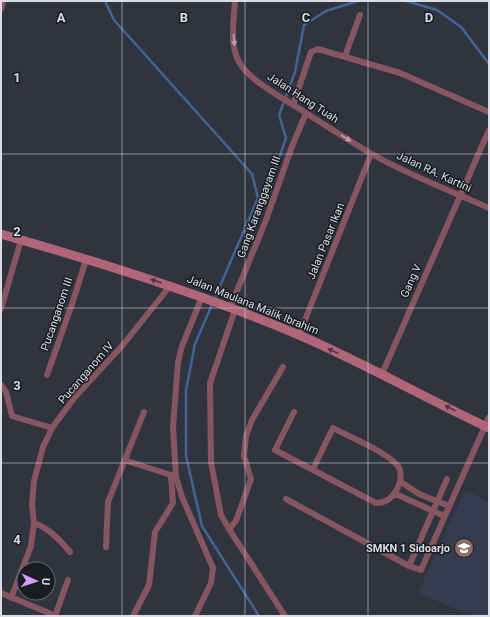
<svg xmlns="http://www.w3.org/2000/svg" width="490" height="617" viewBox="0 0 490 617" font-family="Roboto,sans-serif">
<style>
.built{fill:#343c4d}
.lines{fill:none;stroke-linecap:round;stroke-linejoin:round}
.stream{stroke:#436393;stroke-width:2.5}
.minor{stroke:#855560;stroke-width:6}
.secondary{stroke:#b16578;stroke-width:9}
.oneway{fill:#b8a7b0}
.oneway2{fill:#4e363f}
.grid{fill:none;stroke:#dadde5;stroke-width:1;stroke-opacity:0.55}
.labels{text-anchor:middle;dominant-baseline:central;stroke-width:3;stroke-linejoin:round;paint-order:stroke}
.street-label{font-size:11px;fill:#dadde5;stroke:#191c21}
.poi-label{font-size:11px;font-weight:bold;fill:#dadde5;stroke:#191c21;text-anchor:end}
.grid-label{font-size:13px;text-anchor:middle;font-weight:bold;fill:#dadde5;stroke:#191c21;stroke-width:3;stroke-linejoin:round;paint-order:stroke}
</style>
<rect width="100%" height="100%" fill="#2f343f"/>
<!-- built -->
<path class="built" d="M 465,490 L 489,502 L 489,616 L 472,616 L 418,593 Z"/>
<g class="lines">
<!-- stream -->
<g class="stream">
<path d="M 105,1 L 114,20 L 252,174 L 258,198 L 195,344 L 186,390 L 186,456 L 202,526 L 259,616"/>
<path d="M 406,1 L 437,10 L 461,27 L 489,64"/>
<path d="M 258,198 L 273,176 L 286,138 L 279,115 L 295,72 L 304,25 L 326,11 L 358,1"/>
</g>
<!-- minor -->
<g class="minor">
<path d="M 235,1 C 234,19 230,41 237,58 C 245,78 278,95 295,106 C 320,122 345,138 370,153 C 408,175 449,190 489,208"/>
<path d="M 1,9 L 3,1"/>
<path d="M 345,56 L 360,15"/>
<path d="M 293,105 L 311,52 L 318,49 L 400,73 L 489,112"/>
<path d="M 230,308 L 266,220 L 291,149 L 306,113"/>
<path d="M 1,309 L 21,240"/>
<path d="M 235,310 L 210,383 L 211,462 L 221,515 L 229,529 L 285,616"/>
<path d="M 299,335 L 371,154"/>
<path d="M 382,374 L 489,130"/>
<path d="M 47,375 L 73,301 L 86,260"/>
<path d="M 1,385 L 6,392 L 12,416 L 52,428"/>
<path d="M 294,412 L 275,450 L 376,503 C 385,503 392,498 396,491 C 400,484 402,478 400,470 C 395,455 347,436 333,428 L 313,469"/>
<path d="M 124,460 L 174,476"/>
<path d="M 401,482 L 419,494 L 449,506"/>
<path d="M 393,495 L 398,495 L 444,516"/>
<path d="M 286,499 L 409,566 L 421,570 L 489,417"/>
<path d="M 34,523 C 50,529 59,539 70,552"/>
<path d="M 229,529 L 236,521 L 251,479 L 244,456 L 246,436 L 252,420 L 283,367"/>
<path d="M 106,547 L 108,502 L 144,412"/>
<path d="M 409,566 L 447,479"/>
<path d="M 1,593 L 56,616"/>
<path d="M 11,598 L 31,546 L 34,523 L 32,505 L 34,481 L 43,447 L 52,428 L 75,397 L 122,346 L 170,286"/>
<path d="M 55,616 L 68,580"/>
<path d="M 133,616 L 149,585 L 155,532 L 173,503 L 171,475"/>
<path d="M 195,616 L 211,583 L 213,568 L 182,497 L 176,477 L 173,427 L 178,362 L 182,346 L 202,297"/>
</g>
<!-- secondary -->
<path class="secondary" d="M 1,234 C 102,263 202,294 299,335 C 364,363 425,398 489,428"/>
</g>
<!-- one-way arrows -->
<defs><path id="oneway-solid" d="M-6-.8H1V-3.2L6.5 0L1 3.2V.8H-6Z"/></defs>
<g class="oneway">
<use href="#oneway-solid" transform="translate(234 40) rotate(85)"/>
<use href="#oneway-solid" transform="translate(346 138) rotate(32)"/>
</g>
<g class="oneway2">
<use href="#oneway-solid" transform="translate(156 281) rotate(-162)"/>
<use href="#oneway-solid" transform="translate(333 351) rotate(-155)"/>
<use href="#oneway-solid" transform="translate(450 408) rotate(-153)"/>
</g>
<!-- grid -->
<path class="grid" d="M 122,1 L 122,616M 245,1 L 245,616M 368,1 L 368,616M 1,154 L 489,154M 1,308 L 489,308M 1,463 L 489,463"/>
<!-- icons -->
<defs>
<g id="school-disc" transform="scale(1)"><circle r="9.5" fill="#8d6e63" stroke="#191c21"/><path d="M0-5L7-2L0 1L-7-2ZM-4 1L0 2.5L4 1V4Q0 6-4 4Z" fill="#fff"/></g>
</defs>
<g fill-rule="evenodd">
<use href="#school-disc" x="464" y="548"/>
</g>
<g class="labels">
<!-- street labels -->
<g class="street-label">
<text transform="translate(303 98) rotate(33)">Jalan Hang Tuah</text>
<text transform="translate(434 172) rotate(25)">Jalan RA. Kartini</text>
<text transform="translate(259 207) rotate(-70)">Gang Karanggayam III</text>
<text transform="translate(326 241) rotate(-68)">Jalan Pasar Ikan</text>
<text transform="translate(411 281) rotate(-66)">Gang V</text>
<text transform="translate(253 305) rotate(22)">Jalan Maulana Malik Ibrahim</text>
<text transform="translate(57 314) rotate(-71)">Pucanganom III</text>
<text transform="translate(86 373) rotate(-49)">Pucanganom IV</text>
</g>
<!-- poi labels -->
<g class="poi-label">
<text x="450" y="548">SMKN 1 Sidoarjo</text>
</g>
</g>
<g class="grid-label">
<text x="61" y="22">A</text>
<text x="184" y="22">B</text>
<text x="306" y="22">C</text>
<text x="429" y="22">D</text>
<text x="17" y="82">1</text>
<text x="17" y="236">2</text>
<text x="17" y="390">3</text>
<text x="17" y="544">4</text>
</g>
<!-- border -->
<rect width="490" height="617" fill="none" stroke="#dadde5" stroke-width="4"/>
<!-- north arrow -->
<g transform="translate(36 581) rotate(93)"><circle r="19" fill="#191c21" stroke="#66696f"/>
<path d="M0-3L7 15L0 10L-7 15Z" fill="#d39cfd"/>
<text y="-6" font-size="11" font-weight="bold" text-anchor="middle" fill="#dadde5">U</text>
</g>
</svg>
